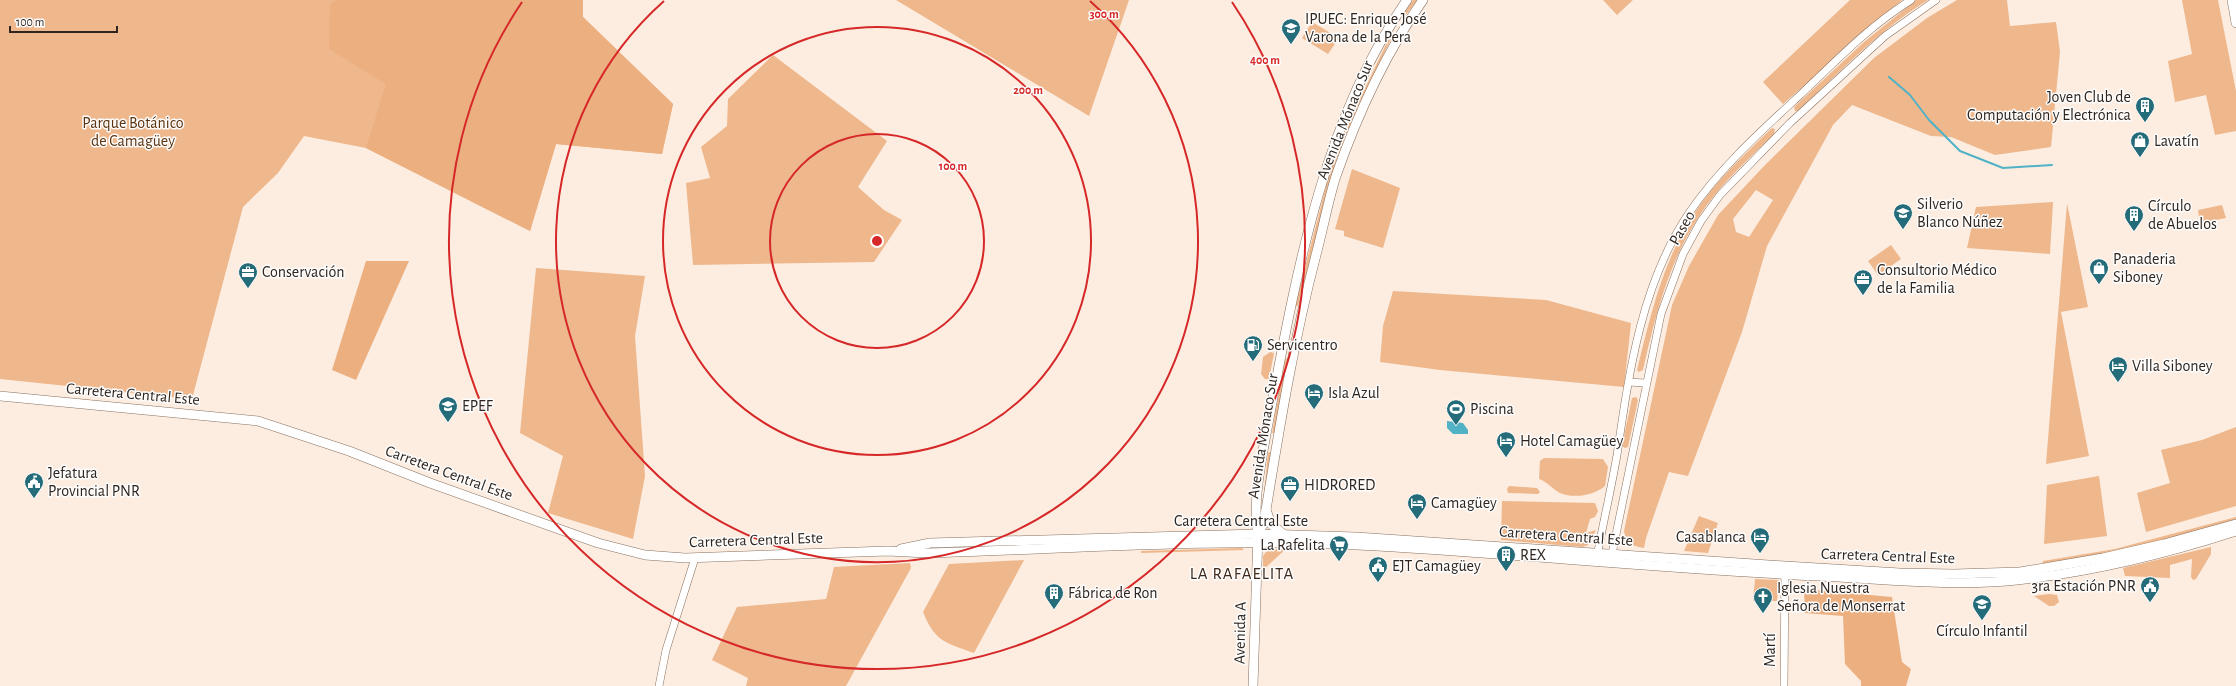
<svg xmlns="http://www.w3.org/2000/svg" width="2236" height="686" viewBox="0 0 2236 686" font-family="'Alegreya Sans',sans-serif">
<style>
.green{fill:#eeb78c;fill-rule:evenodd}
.forest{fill:#ecaf80}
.water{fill:#51b2c6}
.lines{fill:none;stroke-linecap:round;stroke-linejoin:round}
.stream{stroke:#51b2c6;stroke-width:2}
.minor-casing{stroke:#89715f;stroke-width:8}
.major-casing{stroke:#89715f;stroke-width:10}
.minor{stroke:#fff;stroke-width:7}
.major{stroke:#fff;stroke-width:9}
.ring{fill:none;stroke:#d62828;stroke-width:2}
.labels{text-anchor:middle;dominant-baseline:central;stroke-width:3;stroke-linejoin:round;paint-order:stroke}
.poi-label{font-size:16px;fill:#2f251e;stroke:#fdfdfd;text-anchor:start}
.street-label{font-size:16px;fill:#2f251e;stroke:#fdfdfd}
.park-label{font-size:16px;fill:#5c3410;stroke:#fdfdfd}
.neighbourhood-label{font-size:17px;letter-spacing:1px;fill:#3e291a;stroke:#fdfdfd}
.centre{fill:#d62828;stroke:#fdfdfd;stroke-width:2}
.ring-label{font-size:12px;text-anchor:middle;font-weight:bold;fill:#d62828;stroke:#fdfdfd;stroke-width:3;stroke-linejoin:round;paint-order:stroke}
</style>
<rect width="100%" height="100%" fill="#fdede1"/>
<!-- green -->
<g class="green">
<path d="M 0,0 L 583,0 L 583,17 L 673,104 L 662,154 L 556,144 L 530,231 L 366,148 L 304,136 L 278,173 L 243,207 L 192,399 L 0,379 Z"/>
<path d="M 896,0 L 1129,0 L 1089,116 Z"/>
<path d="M 1413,0 L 1418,0 L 1404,17 L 1403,15 Z"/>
<path d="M 1603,0 L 1633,0 L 1617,15 Z"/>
<path d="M 1850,0 L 1902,0 L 1783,104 L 1763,82 Z"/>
<path d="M 1916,0 L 1928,0 C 1879,30 1840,72 1798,111 L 1795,111 L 1794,107 L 1864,42 Z"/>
<path d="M 1957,0 L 2007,0 L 2010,26 L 2056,22 L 2060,52 L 2051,147 L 1995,155 L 1951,137 L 1931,136 L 1852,105 L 1833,125 L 1767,246 L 1742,332 L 1688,476 L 1669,472 L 1646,538 L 1644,548 C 1633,546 1626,544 1624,531 L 1672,305 L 1689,266 L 1718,215 L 1765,165 L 1874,58 L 1927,18 ZM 1756,190 L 1773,200 L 1749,237 L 1736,232 L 1733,219 Z"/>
<path d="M 2182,0 L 2218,0 L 2236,91 L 2236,131 L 2215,135 L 2206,95 L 2175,102 L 2168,61 L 2192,54 Z"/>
<path d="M 1312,22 L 1339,38 L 1328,54 L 1302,38 Z"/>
<path d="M 1390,36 L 1392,37 L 1356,112 L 1331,177 L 1298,306 L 1295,306 L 1329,175 L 1354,111 Z"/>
<path d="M 773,55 L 887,141 L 858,187 L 884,210 L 902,220 L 874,262 L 693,265 L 686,183 L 710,178 L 701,147 L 727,126 L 728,99 Z"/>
<path d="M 1772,128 L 1775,129 L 1774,134 C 1748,160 1718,186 1698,218 C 1668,264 1655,317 1643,370 L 1639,372 L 1637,370 C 1650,317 1663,260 1694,214 C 1715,181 1744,155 1772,128 Z"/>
<path d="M 1352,169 L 1400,188 L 1383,248 L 1344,236 L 1344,231 L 1335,229 Z"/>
<path d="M 2053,202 L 2050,254 L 1967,248 L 1976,207 Z"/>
<path d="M 2067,203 L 2088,307 L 2061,312 L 2089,456 L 2046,464 Z"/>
<path d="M 2222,205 L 2226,218 L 2200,223 L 2198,210 Z"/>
<path d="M 1891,245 L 1901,259 L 1878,275 L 1868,261 Z"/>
<path d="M 536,268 L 645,276 L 635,336 L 645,476 L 633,539 L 548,513 L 563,456 L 520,433 Z"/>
<path d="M 1393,291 L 1546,300 L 1631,323 L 1624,387 L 1440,370 L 1380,362 L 1383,326 Z"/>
<path d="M 1270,352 L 1274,353 L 1269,379 L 1265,379 L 1261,374 L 1263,357 Z"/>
<path d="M 1285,359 L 1287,359 L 1275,433 L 1272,433 Z"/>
<path d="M 1636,397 L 1638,400 L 1628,447 L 1625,448 L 1622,446 L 1632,398 Z"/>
<path d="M 2236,427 L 2236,506 L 2146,532 L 2137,493 L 2170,483 L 2161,450 L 2202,440 Z"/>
<path d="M 1270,452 L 1271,452 L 1262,512 L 1268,453 Z"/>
<path d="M 1544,458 L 1603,459 L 1608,467 L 1605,486 C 1595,495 1574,499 1560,493 C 1552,489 1548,482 1539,479 L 1540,461 Z"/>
<path d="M 2099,476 L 2107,536 L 2044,544 L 2047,485 Z"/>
<path d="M 1509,486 L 1537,488 L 1540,492 L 1538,494 L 1508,493 L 1507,489 Z"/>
<path d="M 1502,501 L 1595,503 L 1598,511 L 1595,517 L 1590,519 L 1586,533 L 1596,530 L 1588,545 L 1582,547 L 1501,540 Z"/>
<path d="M 1699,516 L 1718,523 L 1708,553 L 1684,551 Z"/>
<path d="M 2236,517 L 2236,520 C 2173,541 2108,553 2042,564 L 2043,561 L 2115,549 Z"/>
<path d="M 2211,547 L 2211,554 L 2196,579 L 2193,580 L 2191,577 L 2192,559 L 2170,565 L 2170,578 L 2125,576 L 2123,568 Z"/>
<path d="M 1242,548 L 1244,550 L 1141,553 L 1141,551 Z"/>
<path d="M 1268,549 L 1286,549 L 1263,570 L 1263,556 Z"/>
<path d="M 1024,560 L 974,653 C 946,643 935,642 923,612 L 949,564 Z"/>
<path d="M 910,563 L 911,568 L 846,686 L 746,686 L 748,678 L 712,660 L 737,607 L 826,599 L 834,567 Z"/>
<path d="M 1755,579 L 1779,580 L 1777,601 L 1753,601 Z"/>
<path d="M 2049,594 L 2057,595 L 2059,602 L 2054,606 L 2049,606 L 2034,596 Z"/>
</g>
<!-- forest -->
<g class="forest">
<path d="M 336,0 L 583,0 L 583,17 L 673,104 L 662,154 L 556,144 L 530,231 L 366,148 L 386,84 L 329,49 L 330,5 Z"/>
<path d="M 366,261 L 409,261 L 356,380 L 332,370 Z"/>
<path d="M 1804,589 L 1892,597 L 1902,662 L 1911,669 L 1906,686 L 1861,686 L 1861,681 L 1845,664 L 1843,616 L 1805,613 Z"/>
</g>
<!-- water -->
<path class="water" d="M 1447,421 L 1463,423 L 1468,430 L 1468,434 L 1453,434 L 1447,428 Z"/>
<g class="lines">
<!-- stream -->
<path class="stream" d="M 1889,77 L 1910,95 L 1929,120 L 1960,151 L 2003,168 L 2052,165"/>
<!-- minor casing -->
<g class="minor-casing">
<g id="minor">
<path d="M 1629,382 L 1645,383"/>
<path d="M 1597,557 C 1603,523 1611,490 1617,455 C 1629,373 1641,284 1689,213 C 1719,169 1760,132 1799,96 C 1834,63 1869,26 1911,0"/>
<path d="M 1611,559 L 1661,314 L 1683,254 L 1701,221 L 1720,195 L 1790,123 L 1885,36 L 1936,0"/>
<path d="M 659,686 L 666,650 L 695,558"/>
<path d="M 1784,686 L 1785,570"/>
</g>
</g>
<!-- major casing -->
<g class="major-casing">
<g id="major">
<path d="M 2232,0 L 2236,23"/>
<path d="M 0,396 L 258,421 L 349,451 L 430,483 L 598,543 L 645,555 L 685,558 L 888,551 L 927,553 C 1070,549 1213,538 1357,545 C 1511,553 1664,569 1819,576 C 1884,579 1951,587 2017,580 C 2091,572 2165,554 2236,531"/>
<path d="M 1266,510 L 1271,524 L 1283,534"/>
<path d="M 1258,534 L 1263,524 L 1266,510 C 1280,424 1294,339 1316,255 C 1323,229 1328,201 1336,176 C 1358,113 1385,54 1423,0"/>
<path d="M 901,549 L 930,543 L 1258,534 L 1356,537 L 1785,566 L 1900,573 L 1954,574 L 2020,572 L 2103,558 L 2164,544 L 2236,524"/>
<path d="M 1253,686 L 1258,534 C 1251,502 1265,441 1271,408 C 1297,270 1325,116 1407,0"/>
</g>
</g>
<!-- minor -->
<use href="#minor" class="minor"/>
<!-- major -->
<use href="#major" class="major"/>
</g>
<!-- distance rings -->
<g class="ring">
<circle cx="877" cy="241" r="107"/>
<circle cx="877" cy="241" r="214"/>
<path d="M1090 1A321 321 0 1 1 664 1"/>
<path d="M1232 2A428 428 0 1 1 522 2"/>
</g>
<!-- icons -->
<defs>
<g id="school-pin" transform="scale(1)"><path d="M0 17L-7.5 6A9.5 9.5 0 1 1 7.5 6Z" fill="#256c7a" stroke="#fdfdfd"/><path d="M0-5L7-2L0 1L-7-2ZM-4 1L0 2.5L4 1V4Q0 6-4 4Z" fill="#fff"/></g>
<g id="building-pin" transform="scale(1)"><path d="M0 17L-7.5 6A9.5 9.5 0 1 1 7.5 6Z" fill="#256c7a" stroke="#fdfdfd"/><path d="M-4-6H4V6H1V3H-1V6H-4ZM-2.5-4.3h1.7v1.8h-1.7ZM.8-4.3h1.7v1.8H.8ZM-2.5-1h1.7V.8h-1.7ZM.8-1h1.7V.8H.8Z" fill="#fff"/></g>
<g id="shop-pin" transform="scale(1)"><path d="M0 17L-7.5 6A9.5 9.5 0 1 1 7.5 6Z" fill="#256c7a" stroke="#fdfdfd"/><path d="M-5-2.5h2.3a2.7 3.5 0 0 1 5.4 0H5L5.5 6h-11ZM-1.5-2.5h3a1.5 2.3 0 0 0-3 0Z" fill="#fff"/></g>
<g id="office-pin" transform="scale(1)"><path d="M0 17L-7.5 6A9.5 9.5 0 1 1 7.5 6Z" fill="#256c7a" stroke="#fdfdfd"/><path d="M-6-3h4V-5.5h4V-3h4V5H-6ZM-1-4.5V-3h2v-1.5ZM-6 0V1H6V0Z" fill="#fff"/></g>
<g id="fuel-pin" transform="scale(1)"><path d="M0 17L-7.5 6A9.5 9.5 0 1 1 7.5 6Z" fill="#256c7a" stroke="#fdfdfd"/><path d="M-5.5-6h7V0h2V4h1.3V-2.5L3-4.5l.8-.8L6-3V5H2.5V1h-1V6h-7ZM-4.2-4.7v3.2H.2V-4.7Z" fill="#fff"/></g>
<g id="hotel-pin" transform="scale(1)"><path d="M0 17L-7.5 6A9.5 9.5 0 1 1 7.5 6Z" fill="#256c7a" stroke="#fdfdfd"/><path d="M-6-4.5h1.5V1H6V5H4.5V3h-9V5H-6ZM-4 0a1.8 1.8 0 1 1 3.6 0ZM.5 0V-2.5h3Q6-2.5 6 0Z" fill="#fff"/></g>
<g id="stadium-pin" transform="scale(1)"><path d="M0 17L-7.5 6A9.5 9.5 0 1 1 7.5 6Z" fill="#256c7a" stroke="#fdfdfd"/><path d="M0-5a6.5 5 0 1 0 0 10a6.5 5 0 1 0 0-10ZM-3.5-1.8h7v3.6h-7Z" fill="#fff"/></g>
<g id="civic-pin" transform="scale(1)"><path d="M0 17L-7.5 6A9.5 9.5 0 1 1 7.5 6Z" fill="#256c7a" stroke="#fdfdfd"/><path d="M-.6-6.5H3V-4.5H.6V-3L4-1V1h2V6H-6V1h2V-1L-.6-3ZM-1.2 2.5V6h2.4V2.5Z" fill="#fff"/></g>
<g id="supermarket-pin" transform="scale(1)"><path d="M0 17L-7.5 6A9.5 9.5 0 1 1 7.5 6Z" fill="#256c7a" stroke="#fdfdfd"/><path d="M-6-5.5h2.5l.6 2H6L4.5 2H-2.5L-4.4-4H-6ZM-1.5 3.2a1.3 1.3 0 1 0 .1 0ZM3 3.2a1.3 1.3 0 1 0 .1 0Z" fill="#fff"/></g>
<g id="church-pin" transform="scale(1)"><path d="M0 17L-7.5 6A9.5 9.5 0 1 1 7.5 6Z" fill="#256c7a" stroke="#fdfdfd"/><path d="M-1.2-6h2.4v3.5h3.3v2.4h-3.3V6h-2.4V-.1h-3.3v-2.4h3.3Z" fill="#fff"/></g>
</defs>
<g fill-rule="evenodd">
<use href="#school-pin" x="1291" y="28"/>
<use href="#building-pin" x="2145" y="106"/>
<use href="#shop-pin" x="2140" y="141"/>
<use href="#school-pin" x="1903" y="213"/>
<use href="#building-pin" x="2134" y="215"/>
<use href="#shop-pin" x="2099" y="268"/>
<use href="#office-pin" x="248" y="272"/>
<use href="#office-pin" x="1863" y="279"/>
<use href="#fuel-pin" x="1253" y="345"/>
<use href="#hotel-pin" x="2118" y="366"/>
<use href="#hotel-pin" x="1314" y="393"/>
<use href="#school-pin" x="448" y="406"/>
<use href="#stadium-pin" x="1456" y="409"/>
<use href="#hotel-pin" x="1506" y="441"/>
<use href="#civic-pin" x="34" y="482"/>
<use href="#office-pin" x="1290" y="485"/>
<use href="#hotel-pin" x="1417" y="503"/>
<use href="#hotel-pin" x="1760" y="537"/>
<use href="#supermarket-pin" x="1339" y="545"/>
<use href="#building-pin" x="1506" y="555"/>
<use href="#civic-pin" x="1378" y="566"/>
<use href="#civic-pin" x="2150" y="586"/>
<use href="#building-pin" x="1054" y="593"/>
<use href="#church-pin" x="1763" y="597"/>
<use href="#school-pin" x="1982" y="604"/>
</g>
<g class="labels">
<!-- poi labels -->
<g class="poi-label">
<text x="1305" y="19">IPUEC: Enrique José<tspan x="1305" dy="18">Varona de la Pera</tspan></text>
<text x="2131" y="97" text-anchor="end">Joven Club de<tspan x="2131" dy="18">Computación y Electrónica</tspan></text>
<text x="2154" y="141">Lavatín</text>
<text x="1917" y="204">Silverio<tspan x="1917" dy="18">Blanco Núñez</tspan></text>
<text x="2148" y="206">Círculo<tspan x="2148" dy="18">de Abuelos</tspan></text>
<text x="2113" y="259">Panaderia<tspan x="2113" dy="18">Siboney</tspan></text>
<text x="1877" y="270">Consultorio Médico<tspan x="1877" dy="18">de la Familia</tspan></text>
<text x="262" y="272">Conservación</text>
<text x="1267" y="345">Servicentro</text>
<text x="2132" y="366">Villa Siboney</text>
<text x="1328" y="393">Isla Azul</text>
<text x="462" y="406">EPEF</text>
<text x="1470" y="409">Piscina</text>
<text x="1520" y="441">Hotel Camagüey</text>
<text x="48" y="473">Jefatura<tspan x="48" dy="18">Provincial PNR</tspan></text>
<text x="1304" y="485">HIDRORED</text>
<text x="1431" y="503">Camagüey</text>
<text x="1746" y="537" text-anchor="end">Casablanca</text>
<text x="1325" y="545" text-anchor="end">La Rafelita</text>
<text x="1520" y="555">REX</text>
<text x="1392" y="566">EJT Camagüey</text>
<text x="2136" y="586" text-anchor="end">3ra Estación PNR</text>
<text x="1777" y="588">Iglesia Nuestra<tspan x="1777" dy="18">Señora de Monserrat</tspan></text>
<text x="1068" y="593">Fábrica de Ron</text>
<text x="1982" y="631" text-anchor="middle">Círculo Infantil</text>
</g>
<!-- street labels -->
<g class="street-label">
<text transform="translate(1345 120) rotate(-68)">Avenida Mónaco Sur</text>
<text transform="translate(1682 228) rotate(-61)">Paseo</text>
<text transform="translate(133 394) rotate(5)">Carretera Central Este</text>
<text transform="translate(1263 436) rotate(-81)">Avenida Mónaco Sur</text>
<text transform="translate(449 473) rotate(20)">Carretera Central Este</text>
<text x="1241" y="521">Carretera Central Este</text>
<text transform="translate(1566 536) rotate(4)">Carretera Central Este</text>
<text transform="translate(756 540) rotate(-2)">Carretera Central Este</text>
<text transform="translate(1888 556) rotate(2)">Carretera Central Este</text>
<text transform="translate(1240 633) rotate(-89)">Avenida A</text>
<text transform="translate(1770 650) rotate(-90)">Martí</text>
</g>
<!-- park labels -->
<g class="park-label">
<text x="133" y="123">Parque Botánico<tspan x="133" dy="18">de Camagüey</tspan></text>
</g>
<!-- neighbourhood labels -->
<g class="neighbourhood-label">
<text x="1242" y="573">LA RAFAELITA</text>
</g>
</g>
<circle cx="877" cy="241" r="6" class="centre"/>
<g class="ring-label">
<text x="1104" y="18">300 m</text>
<text x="1265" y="64">400 m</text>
<text x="1028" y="94">200 m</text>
<text x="953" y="170">100 m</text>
</g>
<!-- scale -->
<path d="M10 26v6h107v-6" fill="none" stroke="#2f251e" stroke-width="2"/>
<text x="16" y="26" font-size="12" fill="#2f251e" stroke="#fdfdfd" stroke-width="3" paint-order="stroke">100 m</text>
</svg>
